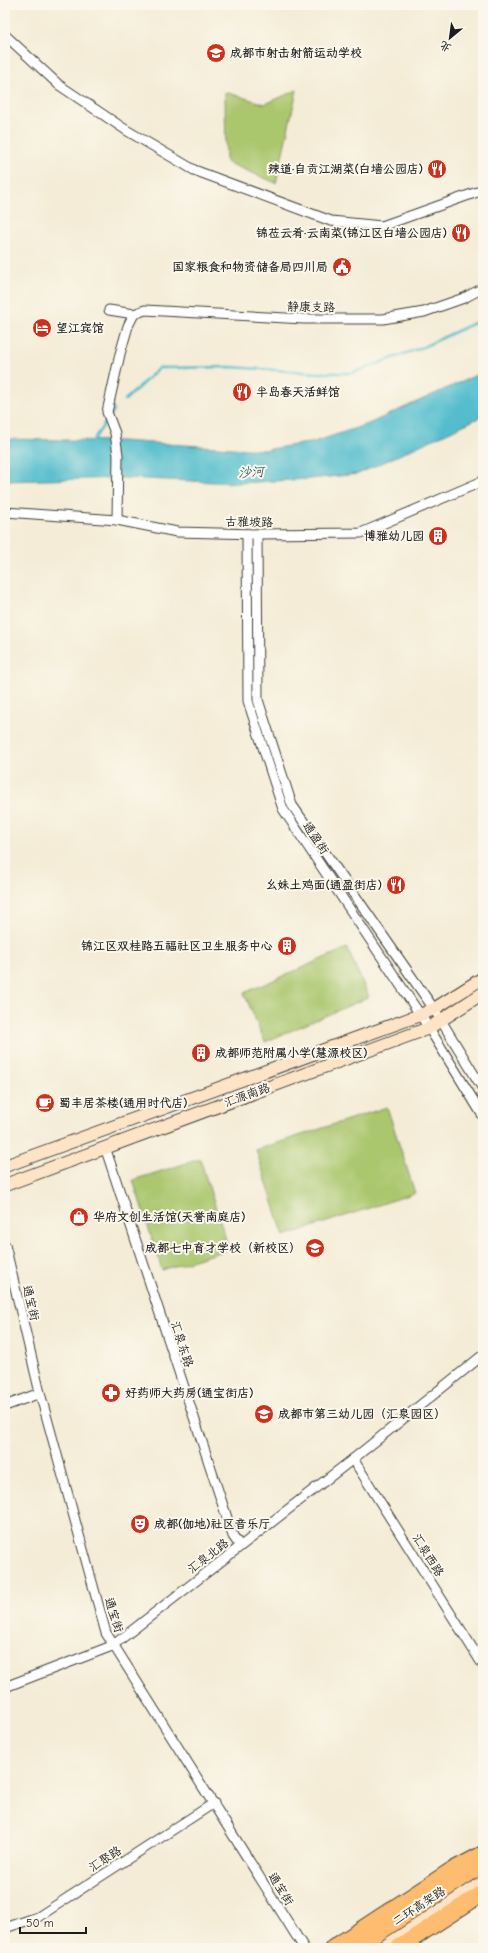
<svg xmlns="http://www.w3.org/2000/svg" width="488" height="1953" viewBox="0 0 488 1953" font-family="'Comic Neue','LXGW WenKai TC',sans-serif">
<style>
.green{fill:#aac76e;stroke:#637245}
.water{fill:#52bdcd;stroke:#376c74}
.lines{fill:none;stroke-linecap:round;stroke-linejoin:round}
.stream{stroke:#52bdcd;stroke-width:2.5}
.street-casing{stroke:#3c3b38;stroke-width:11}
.secondary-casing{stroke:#3c3b38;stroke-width:14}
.highway-casing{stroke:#3c3b38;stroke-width:18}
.street{stroke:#fff;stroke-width:9}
.secondary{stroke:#fee4c6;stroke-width:12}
.highway{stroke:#fdbc70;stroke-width:16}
.labels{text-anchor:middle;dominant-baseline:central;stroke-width:4;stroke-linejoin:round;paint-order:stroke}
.poi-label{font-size:12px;font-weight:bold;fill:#1c1c1c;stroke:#fbf7ec;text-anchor:start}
.street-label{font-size:12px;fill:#1c1c1c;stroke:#fbf7ec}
.water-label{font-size:13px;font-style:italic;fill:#325c63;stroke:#fbf7ec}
</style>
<rect width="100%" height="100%" fill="#fbf7ec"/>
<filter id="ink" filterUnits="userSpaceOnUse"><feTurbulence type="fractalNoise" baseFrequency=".025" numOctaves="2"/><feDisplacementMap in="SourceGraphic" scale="8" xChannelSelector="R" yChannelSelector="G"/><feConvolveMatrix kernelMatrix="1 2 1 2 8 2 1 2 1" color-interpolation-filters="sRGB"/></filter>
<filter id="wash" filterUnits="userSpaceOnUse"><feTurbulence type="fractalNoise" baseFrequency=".012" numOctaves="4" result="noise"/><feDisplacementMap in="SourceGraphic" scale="16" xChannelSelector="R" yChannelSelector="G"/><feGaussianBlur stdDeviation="0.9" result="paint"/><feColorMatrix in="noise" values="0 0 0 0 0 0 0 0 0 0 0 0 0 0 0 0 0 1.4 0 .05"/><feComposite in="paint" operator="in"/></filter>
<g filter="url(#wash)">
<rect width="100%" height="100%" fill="#f4ecd6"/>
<!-- green -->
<g class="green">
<path d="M 297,90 L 276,183 L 226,162 L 225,92 L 265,104 Z"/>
<path d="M 347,948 L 369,997 L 265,1042 L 244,993 Z"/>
<path d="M 387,1107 L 415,1193 L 284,1236 L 256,1150 Z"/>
<path d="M 200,1159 L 229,1249 L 162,1270 L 133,1180 Z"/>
</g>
<!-- water -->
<path class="water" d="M 483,372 L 483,416 L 358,474 L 309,479 L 237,483 L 123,478 L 5,481 L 5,439 L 121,441 L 264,450 L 314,442 L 368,424 Z"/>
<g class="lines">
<!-- stream -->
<g class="stream">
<path d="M 125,400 L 159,368 L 231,367 L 317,373 L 352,373 L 423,347 L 483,319"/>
<path d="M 111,415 L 114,410"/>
<path d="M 91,443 L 108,419"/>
</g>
</g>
</g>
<g filter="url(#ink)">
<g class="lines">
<!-- street casing -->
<g class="street-casing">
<g id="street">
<path d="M 5,35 L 59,85 L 126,130 L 194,170 L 331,221 L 382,226 L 483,190"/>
<path d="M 109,310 L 134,314 L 145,310 L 304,319 L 383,319 L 424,312 L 464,298 L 483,288"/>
<path d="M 5,512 L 117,520 L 177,532 L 257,534 L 361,533 L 483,481"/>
<path d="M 117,520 L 118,455 L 115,433 L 107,412 L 120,354 L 128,326 L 134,314"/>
<path d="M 247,534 L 248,701 L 283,809 L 429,1028 L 483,1116"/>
<path d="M 257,534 L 258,700 L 292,805 L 434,1009 L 483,1089"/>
<path d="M 105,1147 L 233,1536 L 240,1546"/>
<path d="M 5,1245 L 40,1393 L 106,1633 L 304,1948"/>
<path d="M 5,1406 L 40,1393"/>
<path d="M 353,1459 L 483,1665"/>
<path d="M 5,1687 L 112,1646 L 353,1459 L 483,1355"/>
<path d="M 5,1928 L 38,1917 L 214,1803"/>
</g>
</g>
<!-- secondary casing -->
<g class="secondary-casing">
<g id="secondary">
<path d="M 5,1166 L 420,1015 L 434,1009 L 483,978"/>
<path d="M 5,1185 L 429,1028 L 483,993"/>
<path d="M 382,1948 L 483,1882"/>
</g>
</g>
<!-- highway casing -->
<g class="highway-casing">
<g id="highway">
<path d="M 333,1948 L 449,1872 L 483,1854"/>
<path d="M 355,1948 L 482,1865"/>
<path d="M 398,1948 L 483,1893"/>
</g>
</g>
<!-- street -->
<use href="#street" class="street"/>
<!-- secondary -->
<use href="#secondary" class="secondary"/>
<!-- highway -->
<use href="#highway" class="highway"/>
</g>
</g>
<!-- icons -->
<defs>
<g id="university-disc" transform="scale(1)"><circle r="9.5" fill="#c8321e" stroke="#fbf7ec"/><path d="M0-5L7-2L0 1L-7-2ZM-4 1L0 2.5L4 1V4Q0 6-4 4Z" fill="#fff"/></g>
<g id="restaurant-disc" transform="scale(1)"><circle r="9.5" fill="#c8321e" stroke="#fbf7ec"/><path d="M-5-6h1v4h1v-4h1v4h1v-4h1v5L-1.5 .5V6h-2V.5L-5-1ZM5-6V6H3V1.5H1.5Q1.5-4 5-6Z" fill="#fff"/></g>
<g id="civic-disc" transform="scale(1)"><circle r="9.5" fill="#c8321e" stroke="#fbf7ec"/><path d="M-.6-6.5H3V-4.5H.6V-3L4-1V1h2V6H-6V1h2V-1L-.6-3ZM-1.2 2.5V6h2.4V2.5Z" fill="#fff"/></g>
<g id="hotel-disc" transform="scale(1)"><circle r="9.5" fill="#c8321e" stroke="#fbf7ec"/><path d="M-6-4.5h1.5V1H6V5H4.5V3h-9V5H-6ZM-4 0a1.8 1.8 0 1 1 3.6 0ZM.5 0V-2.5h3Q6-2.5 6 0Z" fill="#fff"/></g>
<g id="building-disc" transform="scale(1)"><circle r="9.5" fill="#c8321e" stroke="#fbf7ec"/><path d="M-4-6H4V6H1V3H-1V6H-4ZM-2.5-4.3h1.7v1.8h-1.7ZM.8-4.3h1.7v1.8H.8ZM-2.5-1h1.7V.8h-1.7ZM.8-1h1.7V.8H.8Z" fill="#fff"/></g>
<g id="cafe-disc" transform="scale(1)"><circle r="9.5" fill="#c8321e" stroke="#fbf7ec"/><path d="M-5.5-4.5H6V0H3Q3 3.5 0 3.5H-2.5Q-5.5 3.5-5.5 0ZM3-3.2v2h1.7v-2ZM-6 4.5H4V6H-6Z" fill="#fff"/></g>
<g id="shop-disc" transform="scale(1)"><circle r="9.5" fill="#c8321e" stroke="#fbf7ec"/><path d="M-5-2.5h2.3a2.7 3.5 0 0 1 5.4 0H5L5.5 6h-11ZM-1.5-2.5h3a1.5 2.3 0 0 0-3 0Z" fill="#fff"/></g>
<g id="school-disc" transform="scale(1)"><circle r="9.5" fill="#c8321e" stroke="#fbf7ec"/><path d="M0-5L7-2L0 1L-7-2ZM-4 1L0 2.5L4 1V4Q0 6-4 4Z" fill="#fff"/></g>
<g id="pharmacy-disc" transform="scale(1)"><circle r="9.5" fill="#c8321e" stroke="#fbf7ec"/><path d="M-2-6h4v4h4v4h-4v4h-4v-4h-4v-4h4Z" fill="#fff"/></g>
<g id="theatre-disc" transform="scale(1)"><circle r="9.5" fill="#c8321e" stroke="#fbf7ec"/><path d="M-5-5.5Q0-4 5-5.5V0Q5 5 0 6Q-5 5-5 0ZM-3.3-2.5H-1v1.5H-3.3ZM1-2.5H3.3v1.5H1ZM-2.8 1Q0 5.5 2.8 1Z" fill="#fff"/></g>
</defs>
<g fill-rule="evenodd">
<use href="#university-disc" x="216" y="53"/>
<use href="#restaurant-disc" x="437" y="169"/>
<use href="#restaurant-disc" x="461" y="233"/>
<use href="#civic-disc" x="342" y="267"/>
<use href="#hotel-disc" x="42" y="328"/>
<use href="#restaurant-disc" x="242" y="392"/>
<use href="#building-disc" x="438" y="536"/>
<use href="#restaurant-disc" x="396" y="885"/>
<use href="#building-disc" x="287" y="946"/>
<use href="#building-disc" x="201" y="1053"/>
<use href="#cafe-disc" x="45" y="1103"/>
<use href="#shop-disc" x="79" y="1217"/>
<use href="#school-disc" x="315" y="1248"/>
<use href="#pharmacy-disc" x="111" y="1393"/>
<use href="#school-disc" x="264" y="1414"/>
<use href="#theatre-disc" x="140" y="1524"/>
</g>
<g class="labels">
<!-- poi labels -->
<g class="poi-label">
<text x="230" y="53">成都市射击射箭运动学校</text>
<text x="423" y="169" text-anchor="end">辣道·自贡江湖菜(白墙公园店)</text>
<text x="447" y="233" text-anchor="end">锦莅云肴·云南菜(锦江区白墙公园店)</text>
<text x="328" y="267" text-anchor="end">国家粮食和物资储备局四川局</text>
<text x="56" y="328">望江宾馆</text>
<text x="256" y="392">半岛春天活鲜馆</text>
<text x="424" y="536" text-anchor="end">博雅幼儿园</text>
<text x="382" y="885" text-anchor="end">幺妹土鸡面(通盈街店)</text>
<text x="273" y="946" text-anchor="end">锦江区双桂路五福社区卫生服务中心</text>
<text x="215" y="1053">成都师范附属小学(慧源校区)</text>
<text x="59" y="1103">蜀丰居茶楼(通用时代店)</text>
<text x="93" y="1217">华府文创生活馆(天誉南庭店)</text>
<text x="301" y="1248" text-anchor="end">成都七中育才学校（新校区）</text>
<text x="125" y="1393">好药师大药房(通宝街店)</text>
<text x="278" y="1414">成都市第三幼儿园（汇泉园区）</text>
<text x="154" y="1524">成都(伽地)社区音乐厅</text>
</g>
<!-- street labels -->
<g class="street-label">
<text transform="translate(311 307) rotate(1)">静康支路</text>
<text transform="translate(249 522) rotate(1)">古雅坡路</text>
<text transform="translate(316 838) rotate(56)">通盈街</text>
<text transform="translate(247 1095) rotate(-20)">汇源南路</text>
<text transform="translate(31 1303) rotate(77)">通宝街</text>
<text transform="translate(182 1344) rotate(72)">汇泉东路</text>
<text transform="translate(428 1555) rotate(58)">汇泉西路</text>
<text transform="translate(208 1556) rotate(-38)">汇泉北路</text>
<text transform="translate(114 1615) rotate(72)">通宝街</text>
<text transform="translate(105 1859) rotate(-33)">汇聚路</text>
<text transform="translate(281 1889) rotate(58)">通宝街</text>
<text transform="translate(419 1906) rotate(-33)">二环高架路</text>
</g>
<!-- water labels -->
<g class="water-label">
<text transform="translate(251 472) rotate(-3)">沙河</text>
</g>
</g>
<!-- margin -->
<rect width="488" height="1953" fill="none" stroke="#fbf7ec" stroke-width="20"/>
<!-- north arrow -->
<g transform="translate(450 38) rotate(209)" stroke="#fbf7ec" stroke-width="3" paint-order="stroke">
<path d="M0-3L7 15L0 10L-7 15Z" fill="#1c1c1c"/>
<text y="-6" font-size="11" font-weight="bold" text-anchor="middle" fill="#1c1c1c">北</text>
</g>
<!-- scale -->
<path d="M20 1927v6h66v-6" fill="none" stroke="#1c1c1c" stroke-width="2"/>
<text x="26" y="1927" font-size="12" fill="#1c1c1c" stroke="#fbf7ec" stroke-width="3" paint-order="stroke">50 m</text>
</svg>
